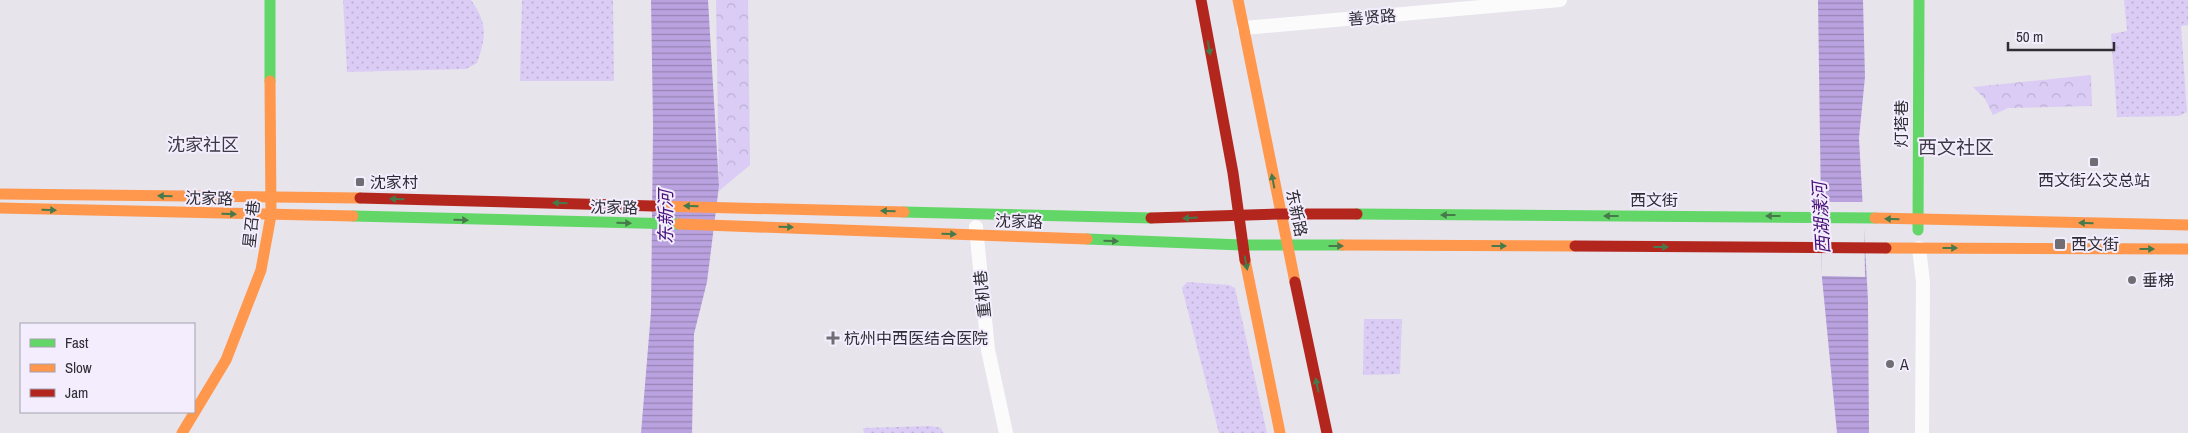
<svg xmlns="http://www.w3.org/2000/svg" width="2188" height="433" viewBox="0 0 2188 433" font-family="'Archivo Narrow','Noto Sans SC',sans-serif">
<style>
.grass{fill:url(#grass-dots)}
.forest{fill:url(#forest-crowns)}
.water{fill:url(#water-rules)}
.pier{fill:#e7e4ec}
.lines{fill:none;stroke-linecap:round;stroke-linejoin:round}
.street{stroke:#fbfbfc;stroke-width:14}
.fast{stroke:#63d668;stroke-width:11}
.slow{stroke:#ff974d;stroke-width:11}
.jam{stroke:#b3261e;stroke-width:11}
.oneway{fill:#477a4b}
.poi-dot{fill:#706e74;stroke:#f3edfe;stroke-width:2}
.labels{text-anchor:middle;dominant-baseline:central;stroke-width:4;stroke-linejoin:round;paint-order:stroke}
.street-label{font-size:16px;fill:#302e34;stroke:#f3edfe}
.poi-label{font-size:16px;fill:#302e34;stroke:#f3edfe;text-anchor:start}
.neighbourhood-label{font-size:18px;fill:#3d3945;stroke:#f3edfe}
.water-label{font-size:18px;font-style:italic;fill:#471178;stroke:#f3edfe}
.quarter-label{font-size:19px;fill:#3d3945;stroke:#f3edfe}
</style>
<defs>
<pattern id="grass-dots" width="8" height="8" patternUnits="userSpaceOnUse" patternTransform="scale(1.25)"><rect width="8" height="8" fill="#dbccf5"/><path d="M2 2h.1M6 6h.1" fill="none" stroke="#bcb0d3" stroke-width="1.8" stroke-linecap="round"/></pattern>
<pattern id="forest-crowns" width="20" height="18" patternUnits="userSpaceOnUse" patternTransform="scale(1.25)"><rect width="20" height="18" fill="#dbccf5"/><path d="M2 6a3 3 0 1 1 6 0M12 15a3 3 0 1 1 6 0" fill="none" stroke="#bcb0d3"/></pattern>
<pattern id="water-rules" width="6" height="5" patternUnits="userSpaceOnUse" patternTransform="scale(1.25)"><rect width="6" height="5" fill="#baa2e0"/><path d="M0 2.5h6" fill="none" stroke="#9884b6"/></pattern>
</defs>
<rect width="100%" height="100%" fill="#e7e4ec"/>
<!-- grass -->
<g class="grass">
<path d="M 343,0 L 471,0 C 488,24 486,37 477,63 L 466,69 L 347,72 Z"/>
<path d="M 522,0 L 613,0 L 614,81 L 520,81 Z"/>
<path d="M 2124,0 L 2188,0 L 2188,25 L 2181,26 L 2187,112 L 2179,116 L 2117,117 L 2111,34 L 2127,31 Z"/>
<path d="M 1187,282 L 1229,285 L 1235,288 L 1267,433 L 1219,433 L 1182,288 Z"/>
<path d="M 1364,319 L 1402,319 L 1400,374 L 1363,375 Z"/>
<path d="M 931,426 L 941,428 L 943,433 L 864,433 L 863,428 Z"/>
</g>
<!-- forest -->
<g class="forest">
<path d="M 716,0 L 748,0 L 750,165 L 719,191 Z"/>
<path d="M 2091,75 L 2092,106 L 2008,108 L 1993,115 L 1985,99 L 1973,87 Z"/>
</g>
<!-- water -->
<g class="water">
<path d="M 651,0 L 708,0 L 719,186 L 707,282 L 694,334 L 692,433 L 641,433 L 651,312 L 653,125 Z"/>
<path d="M 1818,0 L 1863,0 L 1865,77 L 1859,138 L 1868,300 L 1869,433 L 1837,433 L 1822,278 Z"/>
</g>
<!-- pier -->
<path class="pier" d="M 1822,202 L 1864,202 L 1865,277 L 1822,276 Z"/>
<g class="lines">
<!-- street -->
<g class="street">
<path d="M 1244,28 L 1560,0"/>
<path d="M 976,227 L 988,350 L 1006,433"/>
<path d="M 1919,248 L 1923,282 L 1922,433"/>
</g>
<!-- fast -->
<g class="fast">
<path d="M 270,0 L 270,81"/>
<path d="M 904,212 L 1151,218"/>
<path d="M 1357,214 L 1875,218"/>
<path d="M 353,216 L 679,224"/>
<path d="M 1918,230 L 1919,0"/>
<path d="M 1087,239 L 1242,245 L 1342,245"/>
</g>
<!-- slow -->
<g class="slow">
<path d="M 1238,0 L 1295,282"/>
<path d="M 0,194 L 360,198"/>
<path d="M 653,206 L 904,212"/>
<path d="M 0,208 L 353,216"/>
<path d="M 1875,218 L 2188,225"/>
<path d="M 679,224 L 1087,239"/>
<path d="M 1342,245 L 1575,246"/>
<path d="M 1886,248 L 2188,249"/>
<path d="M 1245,260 L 1280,433"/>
<path d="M 182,433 L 226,360 L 261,270 L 271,215 L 270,81"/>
</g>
<!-- jam -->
<g class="jam">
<path d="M 1201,0 L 1233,173 L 1245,260"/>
<path d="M 360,198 L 653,206"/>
<path d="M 1151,218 L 1280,214 L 1357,214"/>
<path d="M 1575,246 L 1886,248"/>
<path d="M 1295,282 L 1327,433"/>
</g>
</g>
<!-- one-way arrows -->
<defs><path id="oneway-solid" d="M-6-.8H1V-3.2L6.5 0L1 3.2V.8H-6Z" transform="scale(1.25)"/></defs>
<g class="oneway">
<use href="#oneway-solid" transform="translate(1209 48) rotate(80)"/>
<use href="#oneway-solid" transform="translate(1273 181) rotate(-101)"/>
<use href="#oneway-solid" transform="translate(165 196) rotate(-179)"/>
<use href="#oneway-solid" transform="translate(397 199) rotate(-179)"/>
<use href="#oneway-solid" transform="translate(560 203) rotate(-179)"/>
<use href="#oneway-solid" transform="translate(691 206) rotate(-179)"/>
<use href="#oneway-solid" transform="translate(49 210) rotate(2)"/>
<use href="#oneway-solid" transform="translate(888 211) rotate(-179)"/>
<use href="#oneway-solid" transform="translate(229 214) rotate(1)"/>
<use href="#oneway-solid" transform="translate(1448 215) rotate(-180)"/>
<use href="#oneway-solid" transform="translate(1611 216) rotate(-180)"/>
<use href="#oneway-solid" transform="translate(1773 216) rotate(-180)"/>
<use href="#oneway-solid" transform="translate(1190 218) rotate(177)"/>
<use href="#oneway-solid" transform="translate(1892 219) rotate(-179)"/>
<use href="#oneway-solid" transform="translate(461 220) rotate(1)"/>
<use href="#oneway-solid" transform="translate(624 223) rotate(1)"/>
<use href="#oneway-solid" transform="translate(2086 223) rotate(-179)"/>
<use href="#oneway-solid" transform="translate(786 227) rotate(2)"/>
<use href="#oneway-solid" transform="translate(949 234) rotate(2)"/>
<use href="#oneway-solid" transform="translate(1111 241) rotate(2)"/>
<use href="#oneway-solid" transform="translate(1336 246)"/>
<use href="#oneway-solid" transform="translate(1499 246)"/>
<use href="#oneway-solid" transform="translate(1661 247)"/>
<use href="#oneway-solid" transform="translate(1950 248)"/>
<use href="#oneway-solid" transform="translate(2147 249)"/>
<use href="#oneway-solid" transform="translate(1246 263) rotate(79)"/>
<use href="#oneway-solid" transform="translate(1317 385) rotate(-102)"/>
</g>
<!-- markers -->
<g class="poi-dot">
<rect x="2089" y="157" width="10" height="10" rx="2.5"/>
<rect x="355" y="177" width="10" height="10" rx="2.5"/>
<rect x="2054" y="238" width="12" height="12" rx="2.5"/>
<circle cx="2132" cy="280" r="5"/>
<path d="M830.5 330.5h5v5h5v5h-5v5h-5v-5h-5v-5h5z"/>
<circle cx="1890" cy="364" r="5"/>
</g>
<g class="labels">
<!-- street labels -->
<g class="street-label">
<text transform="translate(1372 17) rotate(-5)">善贤路</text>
<text transform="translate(1901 124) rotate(-90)">灯塔巷</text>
<text transform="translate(209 198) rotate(1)">沈家路</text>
<text x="1654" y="200">西文街</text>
<text transform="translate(614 207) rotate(1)">沈家路</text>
<text transform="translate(1297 213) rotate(78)">东新路</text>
<text transform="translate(1019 221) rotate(2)">沈家路</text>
<text transform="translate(251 224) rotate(-84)">星召巷</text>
<text transform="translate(982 294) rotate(-96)">重机巷</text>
</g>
<!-- poi labels -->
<g class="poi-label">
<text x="2094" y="180" text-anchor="middle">西文街公交总站</text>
<text x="370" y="182">沈家村</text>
<text x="2071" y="244">西文街</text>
<text x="2142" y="280">垂梯</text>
<text x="844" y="338">杭州中西医结合医院</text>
<text x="1900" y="364">A</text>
</g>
<!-- neighbourhood labels -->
<g class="neighbourhood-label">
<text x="203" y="144">沈家社区</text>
</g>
<!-- water labels -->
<g class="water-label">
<text transform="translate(665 217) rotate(-90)">东新河</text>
<text transform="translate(1821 218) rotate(-93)">西湖漾河</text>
</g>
<!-- quarter labels -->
<g class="quarter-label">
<text x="1956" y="147">西文社区</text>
</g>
</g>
<!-- legend -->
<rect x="20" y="323" width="175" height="90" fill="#f3edfe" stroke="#a5a1ad"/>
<rect x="30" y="339" width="25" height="8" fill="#63d668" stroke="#a5a1ad"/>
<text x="65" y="348" font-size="15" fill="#302e34">Fast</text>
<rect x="30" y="364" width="25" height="8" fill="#ff974d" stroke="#a5a1ad"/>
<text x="65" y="373" font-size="15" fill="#302e34">Slow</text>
<rect x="30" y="389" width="25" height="8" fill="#b3261e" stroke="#a5a1ad"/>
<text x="65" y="398" font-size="15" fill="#302e34">Jam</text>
<!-- scale -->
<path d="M2008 42v8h106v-8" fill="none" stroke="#302e34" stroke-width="2.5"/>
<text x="2016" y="42" font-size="15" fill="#302e34" stroke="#f3edfe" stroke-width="4" paint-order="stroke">50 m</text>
</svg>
